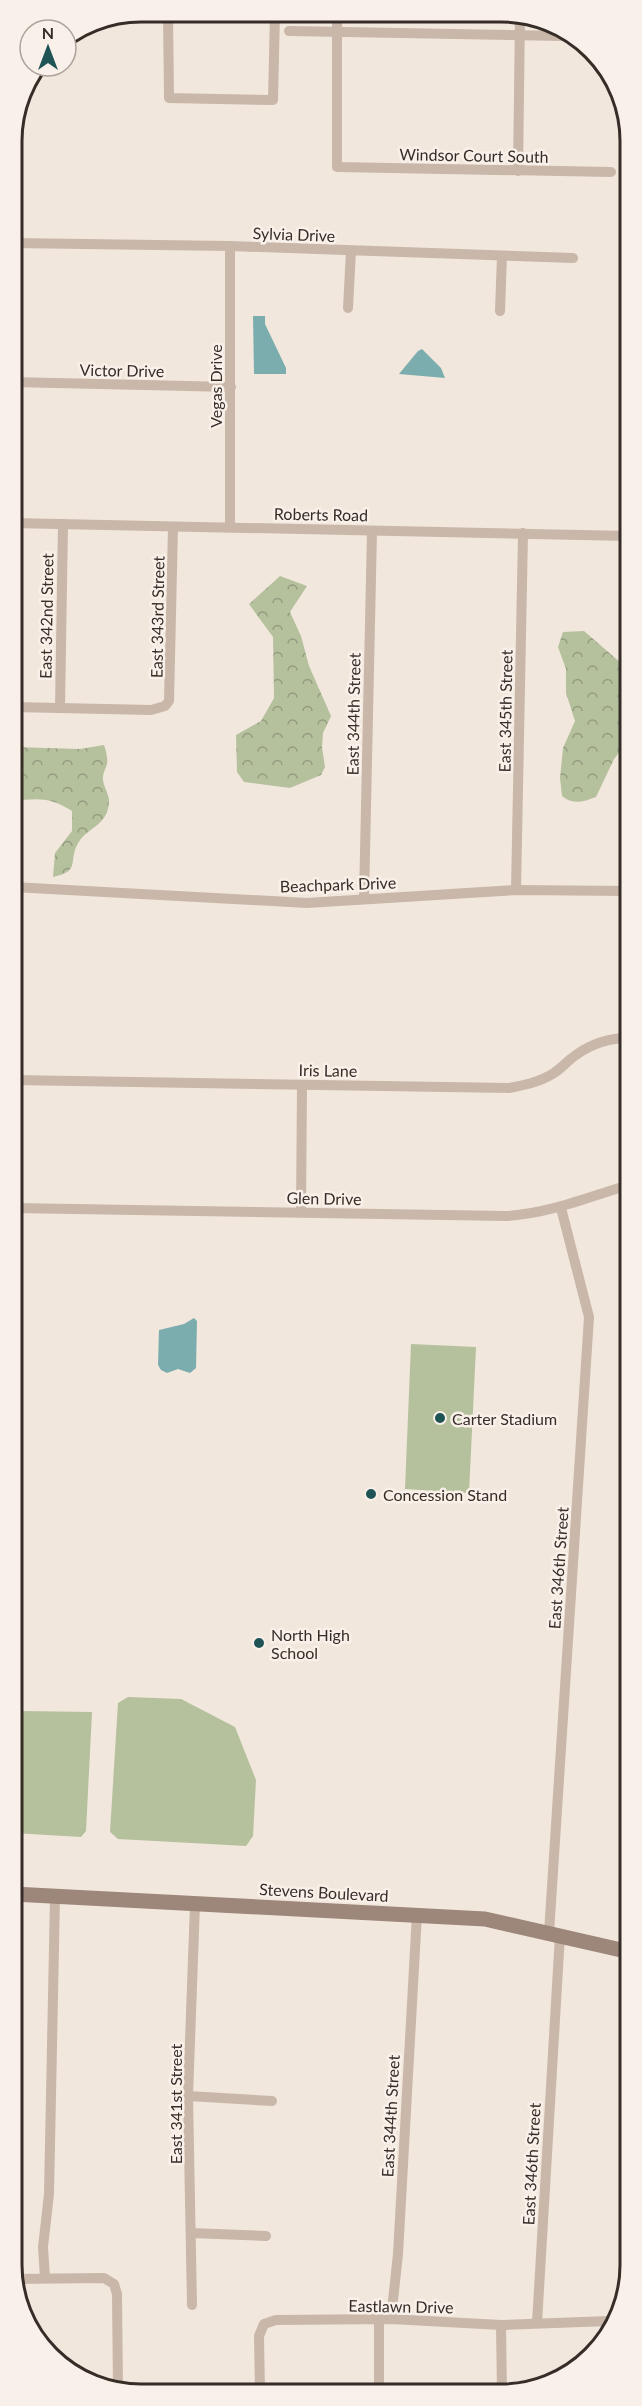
<svg xmlns="http://www.w3.org/2000/svg" width="642" height="2406" viewBox="0 0 642 2406" font-family="Lato,sans-serif">
<style>
.forest{fill:url(#forest-crowns)}
.pitch{fill:#b5c09d}
.water{fill:#7cadae}
.lines{fill:none;stroke-linecap:round;stroke-linejoin:round}
.street{stroke:#c9b7a9;stroke-width:10}
.secondary{stroke:#9d867a;stroke-width:15}
.poi-dot{fill:#1f5457;stroke:#f9f1e9;stroke-width:2}
.labels{text-anchor:middle;dominant-baseline:central;stroke-width:5;stroke-linejoin:round;paint-order:stroke}
.street-label{font-size:16px;fill:#372d28;stroke:#f9f1e9}
.poi-label{font-size:16px;fill:#372d28;stroke:#f9f1e9;text-anchor:start}
.rim{fill:none;stroke:#372d28;stroke-width:3}
</style>
<defs>
<pattern id="forest-crowns" width="20" height="18" patternUnits="userSpaceOnUse" patternTransform="scale(1.5)"><rect width="20" height="18" fill="#b5c09d"/><path d="M2 6a3 3 0 1 1 6 0M12 15a3 3 0 1 1 6 0" fill="none" stroke="#949c80"/></pattern>
</defs>
<rect width="100%" height="100%" fill="#f2e7dc"/>
<!-- forest -->
<g class="forest">
<path d="M 280,576 L 307,586 L 290,612 L 301,636 L 309,666 L 331,716 L 323,733 L 322,747 L 325,767 L 321,775 L 290,788 L 244,782 L 237,772 L 236,735 L 261,721 L 274,698 L 273,637 L 249,604 Z"/>
<path d="M 584,631 L 621,663 L 629,676 L 629,740 L 614,759 L 596,797 C 583,802 573,805 562,796 L 560,778 L 563,748 L 575,721 L 566,693 L 566,669 L 558,647 L 563,632 Z"/>
<path d="M 104,745 C 106,751 108,758 107,764 C 106,768 103,773 103,777 C 102,784 108,792 109,800 C 109,824 91,826 80,840 C 66,860 83,871 53,877 L 55,853 L 72,831 L 72,811 C 51,797 37,798 13,801 L 13,747 L 80,749 Z"/>
</g>
<!-- pitch -->
<g class="pitch">
<path d="M 411,1344 L 476,1347 L 469,1493 L 405,1489 Z"/>
<path d="M 13,1386 L 19,1386 L 18,1470 L 15,1474 L 13,1474 Z"/>
<path d="M 13,1493 L 18,1497 L 16,1540 L 13,1540 Z"/>
<path d="M 128,1697 L 181,1699 L 235,1727 L 256,1780 L 253,1836 L 246,1846 L 118,1839 L 110,1832 L 118,1703 Z"/>
<path d="M 21,1711 L 92,1712 L 86,1831 L 81,1837 L 13,1833 L 13,1714 Z"/>
</g>
<!-- water -->
<g class="water">
<path d="M 253,316 L 265,316 L 265,324 L 286,368 L 286,374 L 254,374 Z"/>
<path d="M 422,349 L 441,368 L 445,378 L 399,374 L 418,351 Z"/>
<path d="M 194,1318 L 197,1321 L 196,1368 L 190,1373 L 178,1369 L 167,1373 L 161,1370 L 158,1365 L 159,1330 L 184,1324 Z"/>
</g>
<g class="lines">
<!-- street -->
<g class="street">
<path d="M 168,12 L 169,98 L 273,100 L 275,13"/>
<path d="M 337,13 L 337,167 L 611,172"/>
<path d="M 289,31 L 563,36"/>
<path d="M 518,171 L 520,15"/>
<path d="M 12,243 L 230,246 L 573,258"/>
<path d="M 348,308 L 351,251"/>
<path d="M 500,311 L 502,256"/>
<path d="M 12,382 L 231,387"/>
<path d="M 12,523 L 629,536"/>
<path d="M 230,527 L 230,246"/>
<path d="M 13,707 L 151,710 L 165,706 L 169,701 L 173,527"/>
<path d="M 60,708 L 63,524"/>
<path d="M 13,887 L 307,903 L 516,890 L 629,891"/>
<path d="M 516,890 L 523,533"/>
<path d="M 364,899 L 372,531"/>
<path d="M 13,1080 L 509,1088 C 525,1085 540,1082 554,1073 C 562,1068 568,1060 576,1055 C 591,1044 610,1038 629,1038"/>
<path d="M 13,1208 L 507,1216 C 551,1213 588,1197 629,1185"/>
<path d="M 301,1212 L 302,1085"/>
<path d="M 549,1933 L 589,1317 L 561,1208"/>
<path d="M 188,2096 L 272,2101"/>
<path d="M 191,2233 L 266,2236"/>
<path d="M 45,2278 L 43,2247 L 49,2194 L 55,1897"/>
<path d="M 13,2279 L 104,2278 L 114,2284 L 117,2294 L 118,2391"/>
<path d="M 192,2305 L 188,2096 L 195,1904"/>
<path d="M 391,2319 L 398,2254 L 417,1914"/>
<path d="M 379,2320 L 379,2392"/>
<path d="M 537,2323 L 560,1935"/>
<path d="M 501,2325 L 502,2393"/>
<path d="M 260,2392 L 259,2336 L 264,2324 L 276,2320 L 391,2319 L 501,2325 L 609,2321"/>
</g>
<!-- secondary -->
<path class="secondary" d="M 13,1894 L 485,1919 L 630,1952"/>
</g>
<!-- markers -->
<g class="poi-dot">
<circle cx="440" cy="1418" r="6"/>
<circle cx="371" cy="1494" r="6"/>
<circle cx="259" cy="1643" r="6"/>
</g>
<g class="labels">
<!-- street labels -->
<g class="street-label">
<text transform="translate(474 155) rotate(1)">Windsor Court South</text>
<text transform="translate(294 234) rotate(2)">Sylvia Drive</text>
<text transform="translate(122 370) rotate(1)">Victor Drive</text>
<text transform="translate(215 386) rotate(-90)">Vegas Drive</text>
<text transform="translate(321 514) rotate(1)">Roberts Road</text>
<text transform="translate(46 616) rotate(-89)">East 342nd Street</text>
<text transform="translate(157 617) rotate(-89)">East 343rd Street</text>
<text transform="translate(505 711) rotate(-89)">East 345th Street</text>
<text transform="translate(353 714) rotate(-89)">East 344th Street</text>
<text transform="translate(338 884) rotate(-2)">Beachpark Drive</text>
<text transform="translate(328 1070) rotate(1)">Iris Lane</text>
<text transform="translate(324 1198) rotate(1)">Glen Drive</text>
<text transform="translate(558 1568) rotate(-86)">East 346th Street</text>
<text transform="translate(324 1892) rotate(3)">Stevens Boulevard</text>
<text transform="translate(175 2104) rotate(-90)">East 341st Street</text>
<text transform="translate(390 2116) rotate(-87)">East 344th Street</text>
<text transform="translate(531 2164) rotate(-87)">East 346th Street</text>
<text transform="translate(401 2306) rotate(1)">Eastlawn Drive</text>
</g>
<!-- poi labels -->
<g class="poi-label">
<text x="452" y="1418">Carter Stadium</text>
<text x="383" y="1494">Concession Stand</text>
<text x="271" y="1634">North High<tspan x="271" dy="18">School</tspan></text>
</g>
</g>
<!-- crop -->
<path d="M0 0H642V2406H0ZM141 22H501A119 119 0 0 1 620 141V2265A119 119 0 0 1 501 2384H141A119 119 0 0 1 22 2265V141A119 119 0 0 1 141 22Z" fill="#f9f1e9" fill-rule="evenodd"/>
<path class="rim" d="M141 22H501A119 119 0 0 1 620 141V2265A119 119 0 0 1 501 2384H141A119 119 0 0 1 22 2265V141A119 119 0 0 1 141 22Z"/>
<!-- north arrow -->
<g transform="translate(48 48)"><circle r="28" fill="#f9f1e9" stroke="#aba39c" stroke-width="1.5"/>
<path d="M0-4.5L10 22L0 15L-10 22Z" fill="#1f5457"/>
<text y="-9" font-size="16" font-weight="bold" text-anchor="middle" fill="#372d28">N</text>
</g>
</svg>
